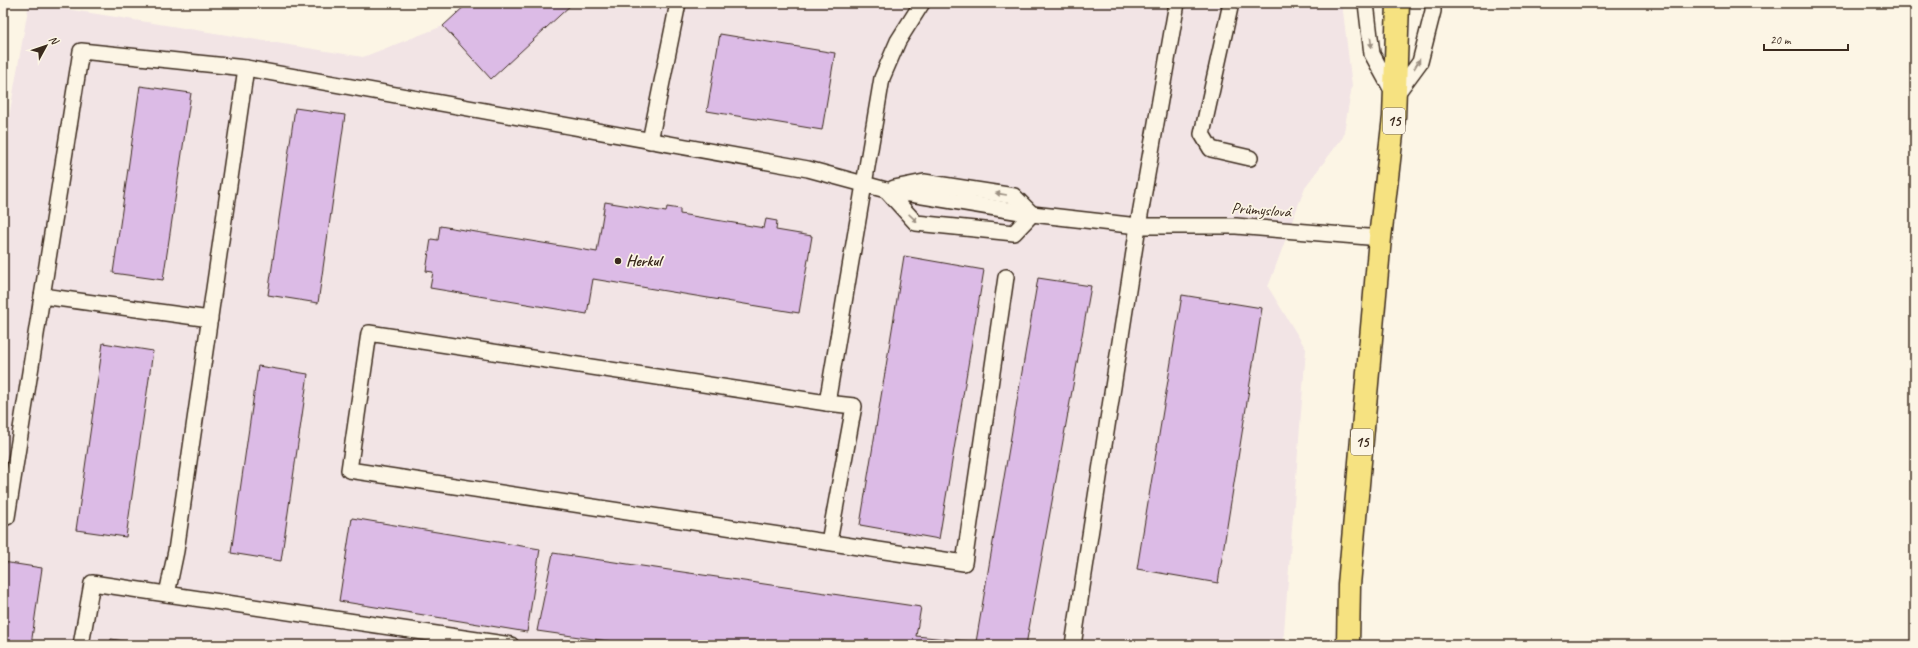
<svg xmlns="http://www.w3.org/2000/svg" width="1918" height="648" viewBox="0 0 1918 648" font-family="Caveat,sans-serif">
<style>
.built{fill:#f2e4e5}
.building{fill:#dcbbe6;stroke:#3b2a1e}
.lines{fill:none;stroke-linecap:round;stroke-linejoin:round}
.service-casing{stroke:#3b2a1e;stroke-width:18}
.primary-casing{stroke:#3b2a1e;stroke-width:25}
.service{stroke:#fcf5e5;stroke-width:15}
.primary{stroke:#f6e281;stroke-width:22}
.oneway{fill:#9c9082}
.poi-dot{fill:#3b2a1e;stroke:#fcf5e5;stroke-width:1.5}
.labels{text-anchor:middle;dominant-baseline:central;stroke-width:3.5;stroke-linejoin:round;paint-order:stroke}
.shield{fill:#fcf5e5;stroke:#75675a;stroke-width:1}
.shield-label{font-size:15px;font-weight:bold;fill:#3b2a1e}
.street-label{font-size:16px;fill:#3b2a1e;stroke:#fcf5e5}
.poi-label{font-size:16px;font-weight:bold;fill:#3b2a1e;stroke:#fcf5e5;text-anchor:start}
</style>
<rect width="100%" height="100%" fill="#fcf5e5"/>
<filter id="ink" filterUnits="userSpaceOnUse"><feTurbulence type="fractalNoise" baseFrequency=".025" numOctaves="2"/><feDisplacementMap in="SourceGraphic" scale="8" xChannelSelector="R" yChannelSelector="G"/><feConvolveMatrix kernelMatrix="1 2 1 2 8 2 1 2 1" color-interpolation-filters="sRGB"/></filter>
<g filter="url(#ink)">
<!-- built -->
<path class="built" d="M 29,3 L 363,57 L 443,26 L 466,3 L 1342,3 L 1352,86 L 1343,137 L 1305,187 L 1268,287 L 1306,349 L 1283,645 L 3,645 L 3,151 Z"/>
<!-- building -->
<g class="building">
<path d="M 468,3 L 573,3 L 491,79 L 443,26 Z"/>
<path d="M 720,34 L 835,53 L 822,130 L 707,111 Z"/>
<path d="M 140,86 L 191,93 L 163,280 L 113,273 Z"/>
<path d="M 295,108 L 345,115 L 318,303 L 268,295 Z"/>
<path d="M 605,202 L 666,212 L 667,207 L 680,209 L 680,214 L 764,228 L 766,219 L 777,221 L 776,230 L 812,236 L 799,313 L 593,279 L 587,314 L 430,288 L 433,272 L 426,271 L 431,239 L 438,240 L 440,226 L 597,252 Z"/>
<path d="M 904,256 L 984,270 L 939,539 L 860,525 Z"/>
<path d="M 1038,278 L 1091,286 L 1026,645 L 981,645 L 976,642 Z"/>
<path d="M 1182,295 L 1262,308 L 1218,583 L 1137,569 Z"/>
<path d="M 103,343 L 153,351 L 126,537 L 76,530 Z"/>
<path d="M 258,366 L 308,374 L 281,561 L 231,553 Z"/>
<path d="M 352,518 L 540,549 L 527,632 L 339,601 Z"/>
<path d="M 553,553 L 921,607 L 916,636 L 976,642 L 981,645 L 636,645 L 537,631 Z"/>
<path d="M 3,562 L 42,568 L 31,645 L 3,645 Z"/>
<path d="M 111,639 L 151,645 L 110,645 Z"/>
</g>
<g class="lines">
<!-- service casing -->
<g class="service-casing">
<g id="service">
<path d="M 922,3 L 898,41 L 882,78 L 827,403 L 369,333 L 349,470 L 964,563 L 1006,277"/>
<path d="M 1231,3 L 1202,134 L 1211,149 L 1250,158"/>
<path d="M 1366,3 L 1372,54 L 1395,96 L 1420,62 L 1433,11 L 1433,3"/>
<path d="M 650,141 L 678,3"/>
<path d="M 894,188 L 924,182 L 1014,196 L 1032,214"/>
<path d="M 886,190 L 916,223 L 1014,233 L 1032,214"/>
<path d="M 42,296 L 210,319"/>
<path d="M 827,403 L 854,406 L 829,542"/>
<path d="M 7,517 L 81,51 L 246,68 L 808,169 L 886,190 L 1032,214 L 1138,226 L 1236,226 L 1380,238"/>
<path d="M 167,594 L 176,551 L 246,68"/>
<path d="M 81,645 L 92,583 L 511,645"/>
<path d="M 1073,645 L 1138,226 L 1177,3"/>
</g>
</g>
<!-- primary casing -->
<g class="primary-casing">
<path id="primary" d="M 1348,645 L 1349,585 L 1380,238 L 1394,117 L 1398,3"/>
</g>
<!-- service -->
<use href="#service" class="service"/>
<!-- primary -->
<use href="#primary" class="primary"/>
</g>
<!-- one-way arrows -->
<defs><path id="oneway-solid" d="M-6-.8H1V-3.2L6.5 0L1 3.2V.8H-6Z"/></defs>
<g class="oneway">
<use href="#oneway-solid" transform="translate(1371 42) rotate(83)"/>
<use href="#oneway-solid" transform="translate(1417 64) rotate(-60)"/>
<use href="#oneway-solid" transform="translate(1001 194) rotate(-171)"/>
<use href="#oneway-solid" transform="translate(913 218) rotate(43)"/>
</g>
</g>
<!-- markers -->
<circle class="poi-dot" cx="618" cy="261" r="4"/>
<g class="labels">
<!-- shield labels -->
<g class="shield">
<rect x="1383" y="108" width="22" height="26" rx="3"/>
<rect x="1351" y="429" width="22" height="26" rx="3"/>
</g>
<g class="shield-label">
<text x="1394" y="121">15</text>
<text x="1362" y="442">15</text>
</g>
<!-- street labels -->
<g class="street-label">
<text transform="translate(1261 210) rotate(4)">Průmyslová</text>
</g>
<!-- poi labels -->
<g class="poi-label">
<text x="626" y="261">Herkul</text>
</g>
</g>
<!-- margin -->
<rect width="1918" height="648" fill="none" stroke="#fcf5e5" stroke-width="16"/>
<rect x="8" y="8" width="1902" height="632" fill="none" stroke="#3b2a1e" stroke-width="1.5" filter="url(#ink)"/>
<!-- north arrow -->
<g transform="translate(46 46) rotate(50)" stroke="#fcf5e5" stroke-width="3" paint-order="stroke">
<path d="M0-3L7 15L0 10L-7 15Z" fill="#3b2a1e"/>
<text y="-6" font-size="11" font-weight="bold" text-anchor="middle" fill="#3b2a1e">N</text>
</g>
<!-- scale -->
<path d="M1764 44v6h84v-6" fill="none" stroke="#3b2a1e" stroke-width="2"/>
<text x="1770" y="44" font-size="12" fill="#3b2a1e" stroke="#fcf5e5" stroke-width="3" paint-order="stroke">20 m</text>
</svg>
